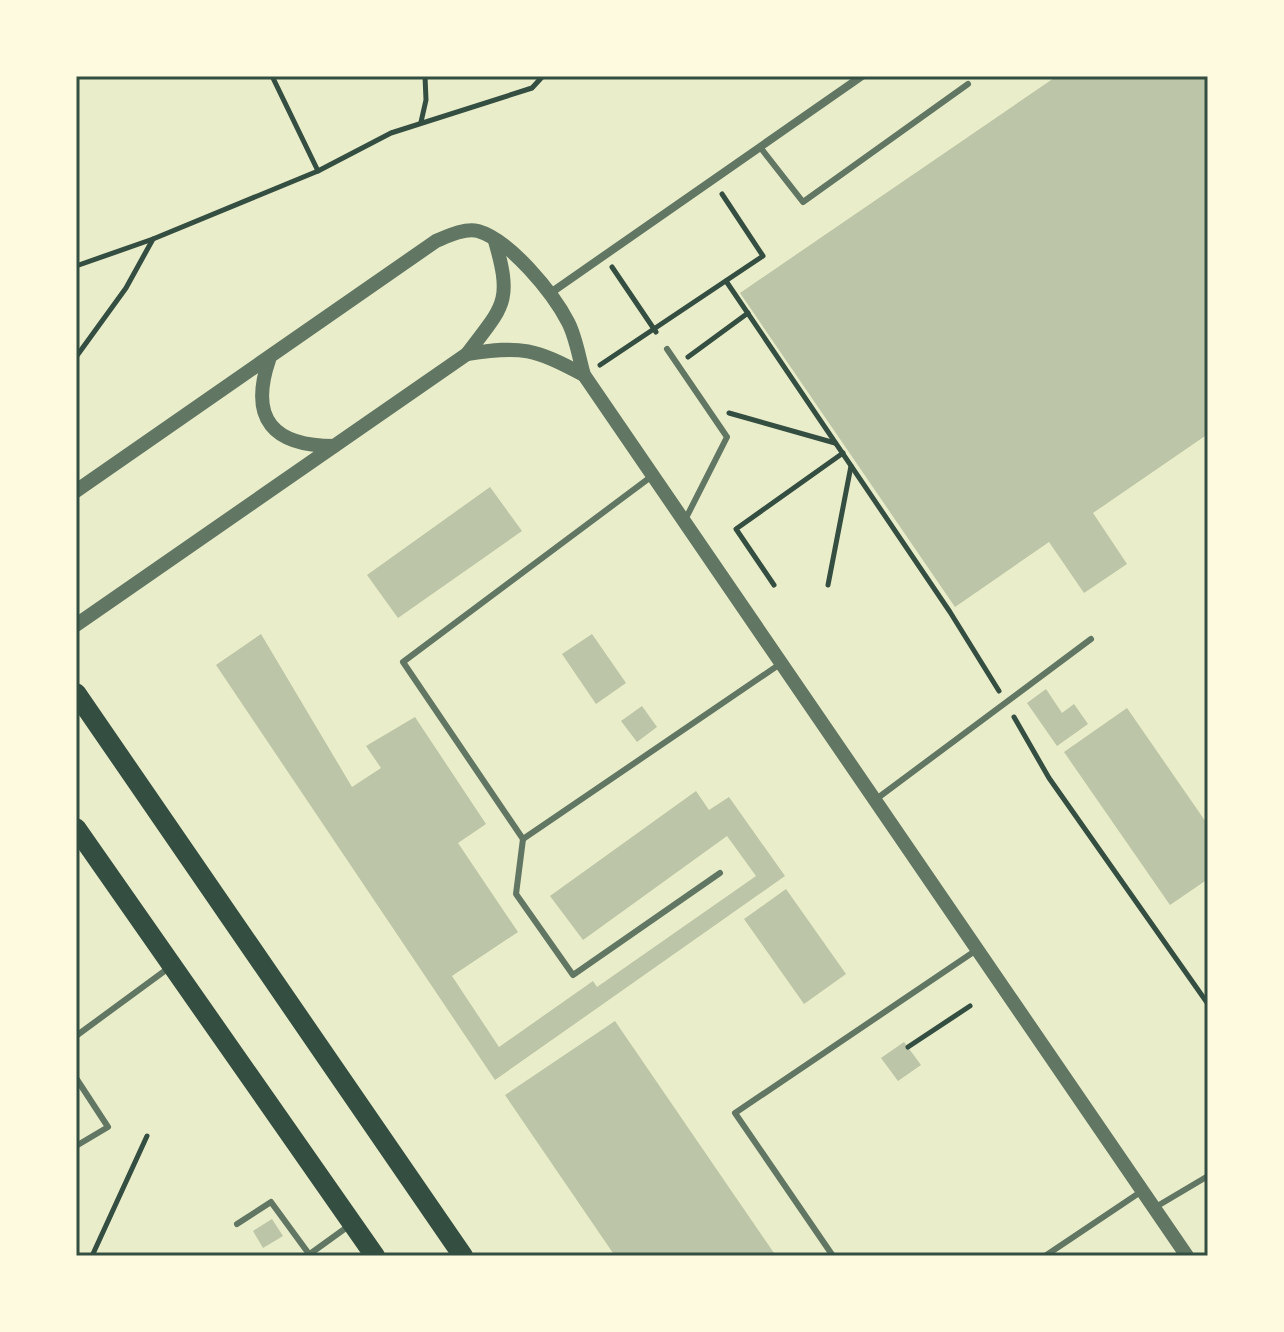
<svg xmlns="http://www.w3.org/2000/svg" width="1284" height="1332" viewBox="0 0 1284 1332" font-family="Arial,sans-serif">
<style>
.building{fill:#bcc5a7}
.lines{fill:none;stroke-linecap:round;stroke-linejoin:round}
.path{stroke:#344e41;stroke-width:5}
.service{stroke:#617663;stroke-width:6}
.minor{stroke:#617663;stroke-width:8}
.tertiary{stroke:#617663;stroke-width:14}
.primary{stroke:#344e41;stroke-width:20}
.neatline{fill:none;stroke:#344e41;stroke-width:3}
</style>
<rect width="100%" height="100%" fill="#e9edc9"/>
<!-- building -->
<g class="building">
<path d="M 1057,76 L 1208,76 L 1208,434 L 1093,513 L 1127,564 L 1084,593 L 1049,542 L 955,607 L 740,293 Z"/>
<path d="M 490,487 L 522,531 L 398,618 L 367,575 Z"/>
<path d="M 261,634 L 352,787 L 381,768 L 366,746 L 415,717 L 486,824 L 458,843 L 518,932 L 452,976 L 499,1047 L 593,981 L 597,987 L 756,876 L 727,836 L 583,940 L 550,896 L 696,791 L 709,810 L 729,797 L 785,876 L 495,1080 L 216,665 Z"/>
<path d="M 592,634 L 626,683 L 596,704 L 562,654 Z"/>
<path d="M 1046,689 L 1062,713 L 1074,704 L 1088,724 L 1057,746 L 1027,703 Z"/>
<path d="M 642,706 L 657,727 L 637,742 L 621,721 Z"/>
<path d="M 1127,708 L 1208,825 L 1208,879 L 1170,905 L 1064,752 Z"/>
<path d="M 786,889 L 846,974 L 804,1004 L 744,919 Z"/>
<path d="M 615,1021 L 776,1256 L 615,1256 L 505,1095 Z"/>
<path d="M 904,1042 L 921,1065 L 898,1081 L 881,1058 Z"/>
<path d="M 272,1219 L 283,1236 L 263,1248 L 253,1231 Z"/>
</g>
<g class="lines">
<!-- path -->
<g class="path">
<path d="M 272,76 L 318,171"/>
<path d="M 421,122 L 426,100 L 425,76"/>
<path d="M 76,266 L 153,239 L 318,171 L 391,133 L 532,88 L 543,76"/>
<path d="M 612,267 L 656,332"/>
<path d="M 726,281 L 950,612 L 999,691"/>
<path d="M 76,357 L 126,288 L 153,239"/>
<path d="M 688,357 L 748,313"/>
<path d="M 600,365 L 763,256 L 722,194"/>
<path d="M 729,413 L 835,443"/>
<path d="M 774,585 L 736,529 L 843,453"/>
<path d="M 828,585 L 851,466"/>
<path d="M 1014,717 L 1049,778 L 1208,1004"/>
<path d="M 908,1047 L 970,1006"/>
<path d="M 92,1256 L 147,1136"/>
</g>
<!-- service -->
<g class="service">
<path d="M 760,147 L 803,202 L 968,84"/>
<path d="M 667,349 L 727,437 L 685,520"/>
<path d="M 652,476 L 403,662 L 523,839 L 780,664"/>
<path d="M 875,800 L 1091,639"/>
<path d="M 523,839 L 516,894 L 573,975 L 720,873"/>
<path d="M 76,1036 L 170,967"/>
<path d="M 76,1078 L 108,1127 L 76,1146"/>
<path d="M 1154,1208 L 1208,1176"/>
<path d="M 237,1224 L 271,1202 L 309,1254"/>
<path d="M 307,1256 L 350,1225"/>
<path d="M 833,1256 L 735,1113 L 975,951"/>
<path d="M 1045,1256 L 1142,1191"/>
</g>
<!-- minor -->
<path class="minor" d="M 549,294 L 862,76"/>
<!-- tertiary -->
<g class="tertiary">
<path d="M 467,354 C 522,345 535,349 584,375"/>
<path d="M 269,360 C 249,419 273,446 334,446"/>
<path d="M 76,491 L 436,241 C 448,236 464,228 478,231 C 510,240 553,293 568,322 C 576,337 579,358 584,375 L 1187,1256"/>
<path d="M 76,625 L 467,354 C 503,306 513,303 495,241"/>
</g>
<!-- primary -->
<g class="primary">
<path d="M 76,693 L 463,1256"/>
<path d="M 76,828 L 375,1256"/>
</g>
</g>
<!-- border -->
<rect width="1284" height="1332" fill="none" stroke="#fefae0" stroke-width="156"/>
<rect x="78" y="78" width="1128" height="1176" class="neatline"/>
</svg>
